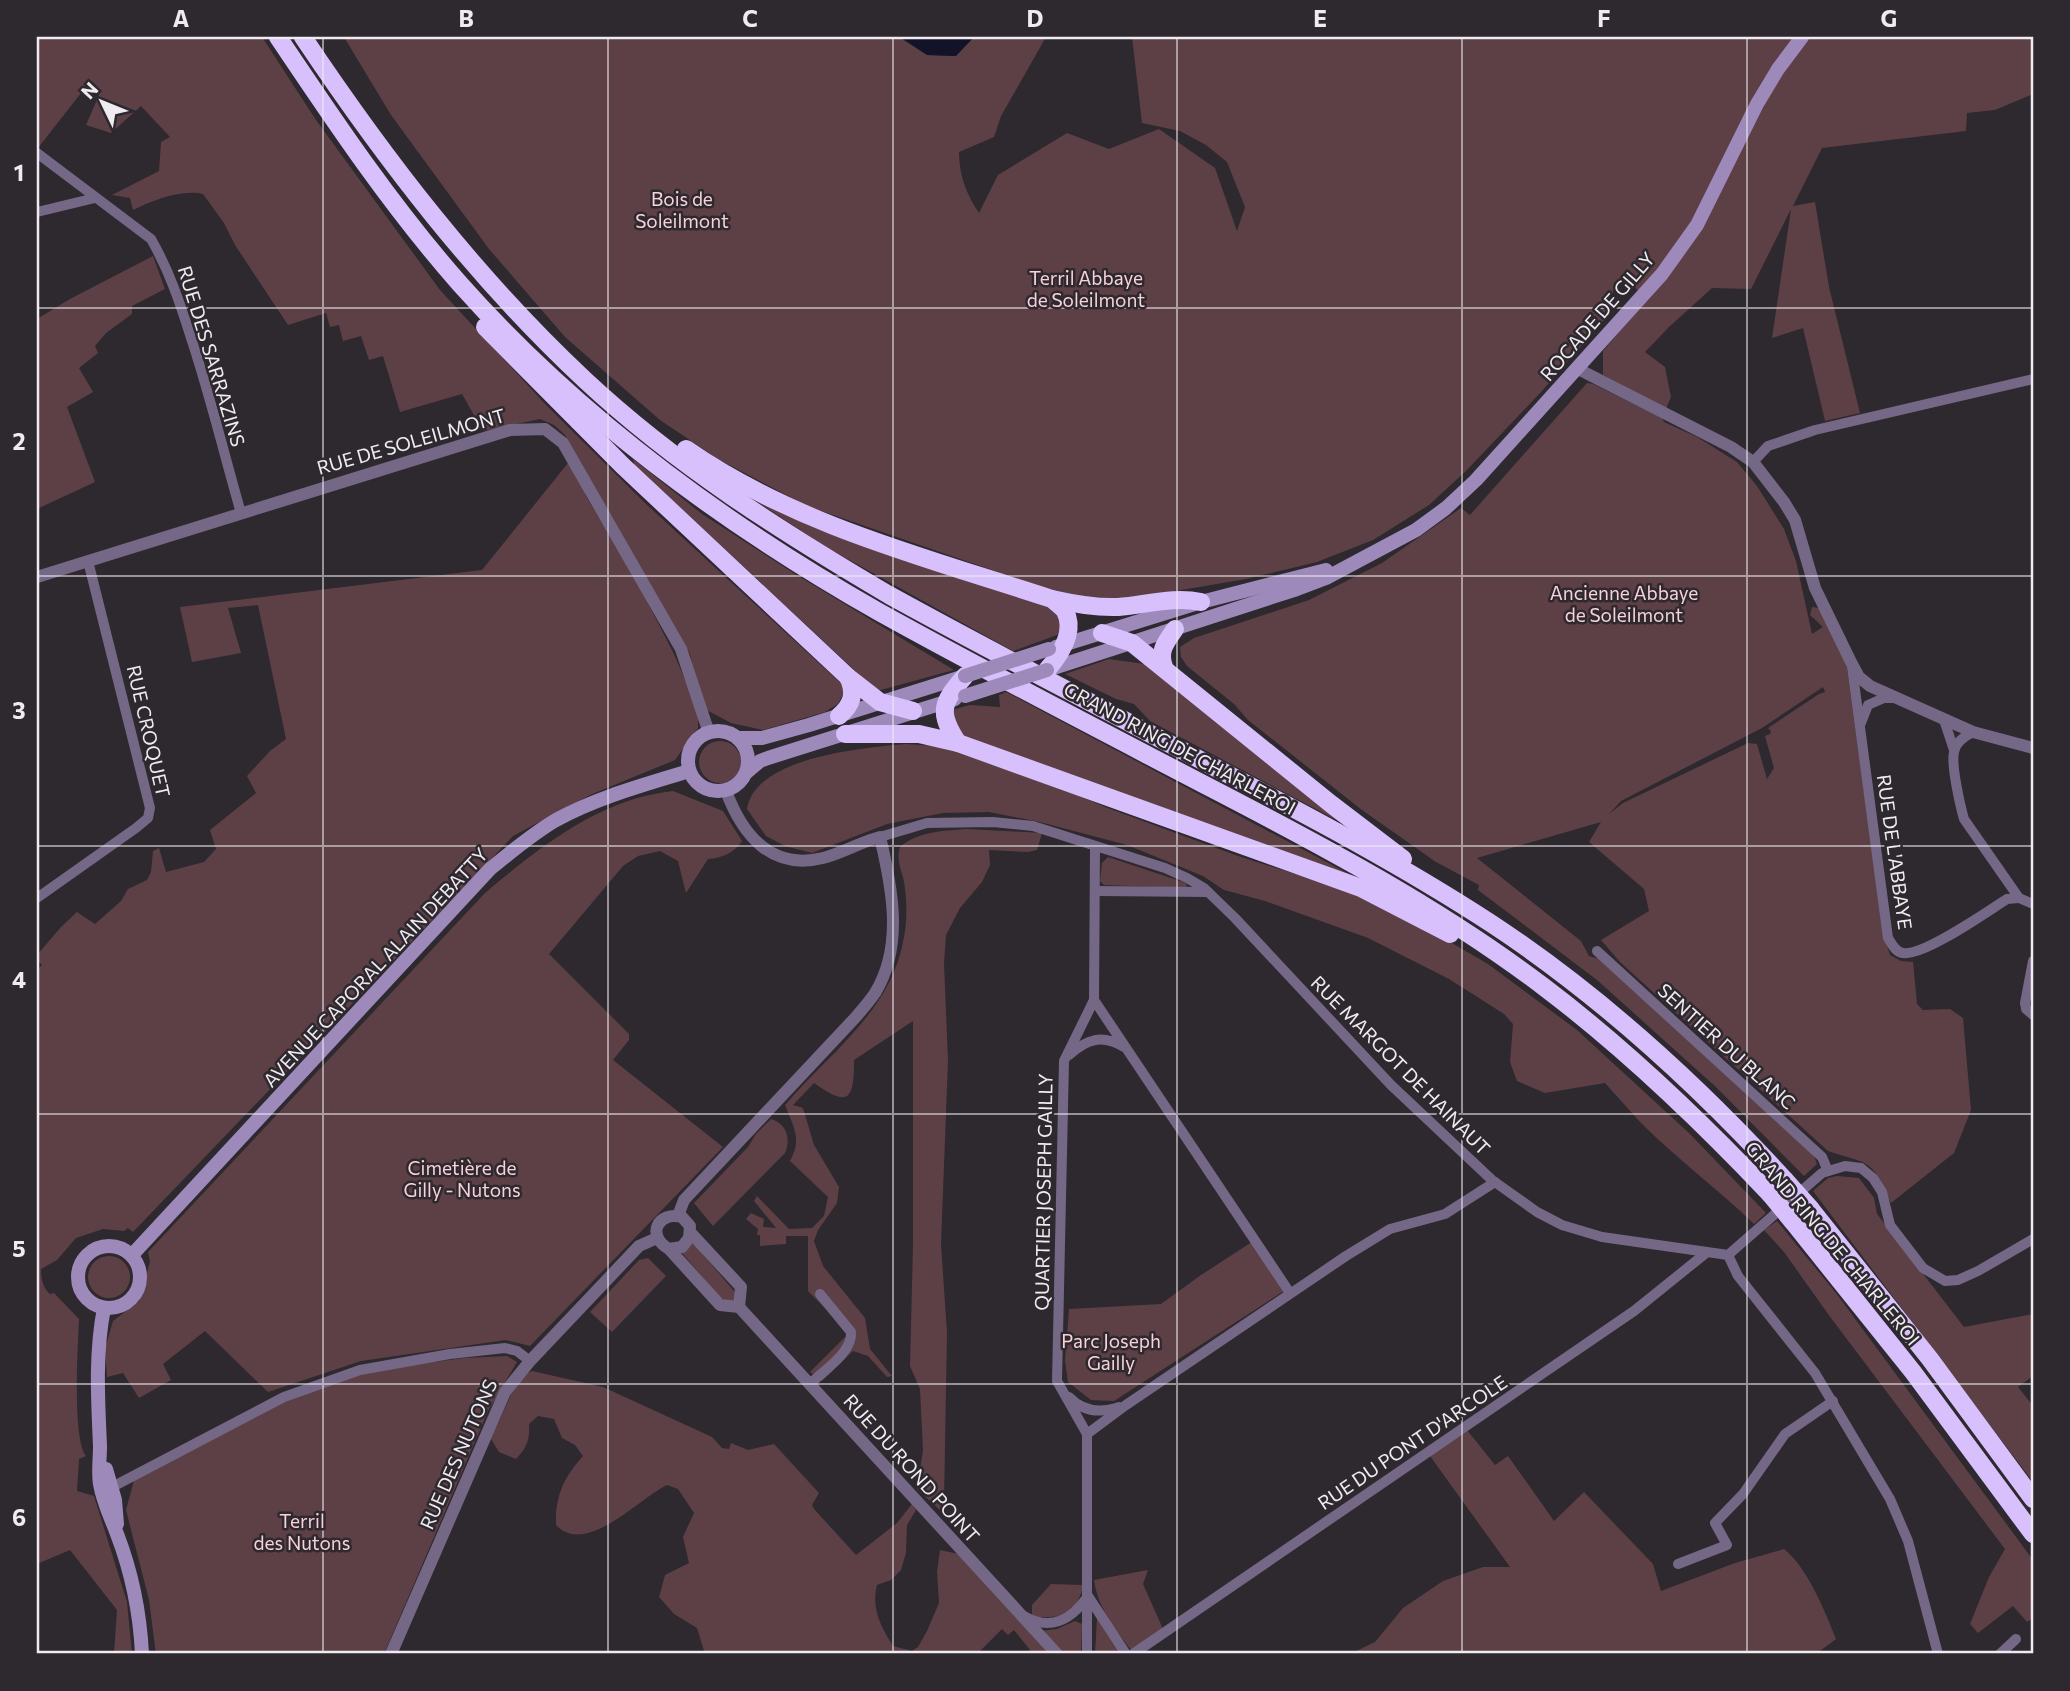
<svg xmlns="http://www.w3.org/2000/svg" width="2070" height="1691" viewBox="0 0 2070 1691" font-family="Commissioner,sans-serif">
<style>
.green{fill:#5d4046;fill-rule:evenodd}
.water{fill:#121229}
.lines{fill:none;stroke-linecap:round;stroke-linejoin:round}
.minor{stroke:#746886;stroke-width:10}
.tertiary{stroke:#746886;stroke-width:12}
.secondary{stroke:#9d8aba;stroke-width:14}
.motorway{stroke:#d7c0fc;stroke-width:18}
.secondary-bridge{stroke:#9d8aba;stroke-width:14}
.motorway-bridge{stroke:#d7c0fc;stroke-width:18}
.grid{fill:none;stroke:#efebf0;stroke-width:2;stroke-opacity:0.55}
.labels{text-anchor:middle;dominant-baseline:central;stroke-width:5;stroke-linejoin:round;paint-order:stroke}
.park-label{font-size:19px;fill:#f9d1d8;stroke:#2e282f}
.street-label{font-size:19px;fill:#efebf0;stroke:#2e282f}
.neatline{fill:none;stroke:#efebf0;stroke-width:2.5}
.grid-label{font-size:23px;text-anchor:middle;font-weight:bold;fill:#efebf0}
</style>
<rect width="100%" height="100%" fill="#2e282f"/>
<!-- green -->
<g class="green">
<path d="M 37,37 L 262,37 L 316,120 L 440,290 L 546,405 L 646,504 L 846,688 L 838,704 L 825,712 L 763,730 L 731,723 L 701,707 L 690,654 L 565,435 L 554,425 L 540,419 L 483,431 L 462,394 L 400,412 L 383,356 L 369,360 L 361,336 L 343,341 L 339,325 L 330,327 L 326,313 L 288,325 L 235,245 L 224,223 L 203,194 C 182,189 153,200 133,210 L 130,198 L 112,195 L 159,171 L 161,142 L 170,137 L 141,106 L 111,133 L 86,125 L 99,95 L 85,88 L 38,148 Z"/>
<path d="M 344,37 L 899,37 L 927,55 L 955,56 L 974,37 L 1046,37 L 1001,116 L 994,137 L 959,152 C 959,174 966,194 979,213 L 998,175 L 1067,133 L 1109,149 L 1159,129 L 1215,168 L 1237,231 L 1245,207 L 1227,162 L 1206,145 L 1180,131 L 1142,123 L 1132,37 L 2033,37 L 2033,94 L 1995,110 L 1967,113 L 1966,131 L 1822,148 L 1793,206 L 1815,202 L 1829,287 L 1860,413 L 1825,421 L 1803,328 L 1772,338 L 1791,209 L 1751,289 L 1712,288 L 1669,327 L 1645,352 L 1665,367 L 1671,397 L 1666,409 L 1603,375 L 1603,351 L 1646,300 L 1633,285 L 1614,283 L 1611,312 L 1541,392 L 1466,471 L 1429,505 L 1373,540 L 1317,562 L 1246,579 L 1129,599 L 1086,598 L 1038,586 L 807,506 L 718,459 L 660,420 L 565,337 L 489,249 L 391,115 Z"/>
<path d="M 153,256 L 165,289 L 132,306 L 132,314 L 106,333 L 95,346 L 98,353 L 79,368 L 93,392 L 67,407 L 95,482 L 37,509 L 37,319 L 70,299 Z"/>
<path d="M 1587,383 L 1593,384 L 1662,418 L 1664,422 L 1697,437 L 1737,462 L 1757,486 L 1784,529 L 1796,561 L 1812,634 L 1823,627 L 1810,615 L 1812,607 L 1819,608 L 1846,661 L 1883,932 L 1890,955 L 1901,961 L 1913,962 L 1917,1004 L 1923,1010 L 1950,1009 L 1963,1018 L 1971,1110 L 1954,1153 L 1891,1203 C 1871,1158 1871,1165 1828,1151 L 1620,962 L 1601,940 L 1649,911 L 1644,889 L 1589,842 L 1601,822 L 1477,858 L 1581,941 L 1589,956 L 1599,959 L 1814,1156 L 1817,1164 L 1804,1176 L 1716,1087 L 1597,980 L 1478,890 L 1479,885 L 1436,862 L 1362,810 L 1248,720 L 1234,704 L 1187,666 L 1181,657 L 1180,647 L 1194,638 L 1309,600 L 1382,563 L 1461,508 L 1470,515 ZM 1823,687 L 1825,692 L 1819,694 L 1768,728 L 1771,731 L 1770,734 L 1765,736 L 1774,768 L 1767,779 L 1757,744 L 1748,743 L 1623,803 L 1609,814 L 1621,801 L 1762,728 Z"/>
<path d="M 572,458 L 586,496 L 637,582 L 674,654 L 698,710 L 698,728 L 675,760 L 590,795 L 513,836 L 133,1232 L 128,1228 L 124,1231 L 103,1229 L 76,1238 L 57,1260 L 41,1269 C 41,1279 43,1288 50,1294 L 54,1293 L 79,1319 C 78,1346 72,1438 86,1456 L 79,1459 L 77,1491 L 94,1496 L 127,1602 L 132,1654 L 114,1654 L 117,1610 L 70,1550 L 37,1564 L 37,970 L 42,965 L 37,960 L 37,955 L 61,927 L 77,912 L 95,924 L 121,901 L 128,889 L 147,880 L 151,872 L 153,851 L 159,848 L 166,872 L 204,862 L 216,849 L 210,830 L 256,793 L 247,776 L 270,751 L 286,739 L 258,605 L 228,608 L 241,653 L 192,662 L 180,607 L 482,570 Z"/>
<path d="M 633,459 L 702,514 L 795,574 L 954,670 L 877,691 L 682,509 L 635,469 Z"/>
<path d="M 747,495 L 1053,607 L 1063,626 L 1057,635 L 1013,651 L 826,547 Z"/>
<path d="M 1109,659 L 1145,664 L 1357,831 L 1150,721 L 1134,704 L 1116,699 L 1065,674 Z"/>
<path d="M 1006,692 L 1366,883 L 964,737 L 958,731 L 952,710 L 970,705 L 1000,707 L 999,695 Z"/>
<circle cx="720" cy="762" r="21"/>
<path d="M 905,744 L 938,746 L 1064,789 L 1105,807 L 1238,856 L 1362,895 L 1419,924 L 1488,964 L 1577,1030 L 1689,1133 L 1766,1213 L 1754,1224 C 1718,1189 1677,1159 1641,1123 C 1629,1110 1617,1096 1605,1083 L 1545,1093 L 1517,1081 L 1510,1062 L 1513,1024 L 1504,1014 L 1449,979 L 1368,938 L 1265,901 L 1224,890 L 1203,876 L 1127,845 L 1040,822 L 989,812 L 943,813 L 887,824 L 812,853 L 785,846 L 766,836 L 747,809 C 755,757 863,748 905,744 Z"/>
<path d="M 673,791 L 723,811 L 742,841 C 734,853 722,858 708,859 L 686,893 L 678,861 L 660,851 L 638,856 L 623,866 L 549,954 L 629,1034 L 629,1040 L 613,1060 L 723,1147 L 530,1346 L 506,1340 L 361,1361 L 268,1392 L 205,1331 L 163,1364 L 171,1380 L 139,1398 L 123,1373 L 107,1377 L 105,1348 L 113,1321 L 139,1301 L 150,1262 L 148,1252 L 485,893 C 540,847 599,799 673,791 Z"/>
<path d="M 967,829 L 1042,833 L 1037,850 L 1028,852 L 989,850 L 990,865 L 982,882 L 960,908 L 946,935 L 944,963 L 948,1061 L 941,1244 L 947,1333 L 944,1502 L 941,1511 L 917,1489 L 923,1451 L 920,1389 L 910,1366 L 913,1244 L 913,1021 L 854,1060 C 854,1100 849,1108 814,1083 L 793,1105 L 803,1108 L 814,1145 L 839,1187 L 837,1203 L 818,1230 L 814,1241 L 823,1266 L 865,1318 L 870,1349 L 892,1376 L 887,1377 L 868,1356 L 853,1351 L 822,1381 L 810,1372 L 849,1333 L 808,1291 L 808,1236 L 786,1236 L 786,1244 L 760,1246 L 760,1235 L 757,1235 L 758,1229 L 746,1219 L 751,1213 L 764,1219 L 763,1227 L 776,1228 L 754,1201 L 757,1196 L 789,1229 L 812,1228 L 824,1216 L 828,1197 L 790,1161 C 802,1139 794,1128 785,1105 C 830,1052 892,1011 904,937 C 907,922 907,904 905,889 C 904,873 895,863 900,847 C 918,831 944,831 967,829 Z"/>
<path d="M 1108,857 L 1186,883 L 1187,888 L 1104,885 L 1100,881 L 1102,863 Z"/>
<path d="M 771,1119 C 787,1124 791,1139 785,1153 L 713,1226 L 694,1203 L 748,1147 L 756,1134 Z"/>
<path d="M 1837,1176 L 1859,1178 L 1874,1198 L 1877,1214 L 1964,1327 L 2033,1314 L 2033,1376 L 2018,1387 L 2033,1406 L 2033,1482 L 1813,1191 L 1828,1178 Z"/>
<path d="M 1777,1221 L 1836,1293 L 2033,1560 L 2033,1618 L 2027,1622 L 2013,1606 L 1978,1633 L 1970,1624 L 1989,1577 L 2005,1549 L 1828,1314 L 1784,1252 L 1764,1230 Z"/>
<path d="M 1255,1240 L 1287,1289 L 1114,1401 L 1091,1400 L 1068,1382 L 1065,1361 L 1069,1309 L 1161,1304 L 1201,1275 Z"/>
<path d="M 693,1243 L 734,1291 L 736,1298 L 733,1301 L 726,1301 L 719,1296 L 682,1253 Z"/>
<circle cx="109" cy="1277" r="21"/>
<path d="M 648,1258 L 666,1276 L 612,1332 L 590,1312 L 639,1260 Z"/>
<path d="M 507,1356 L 517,1362 L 488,1411 L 384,1654 L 156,1654 L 149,1600 L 126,1510 L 134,1480 L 286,1399 L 363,1374 L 404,1366 L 464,1358 Z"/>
<path d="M 532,1371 L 603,1387 L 712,1437 L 722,1448 L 729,1449 L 731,1443 L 748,1450 L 774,1444 L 819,1493 L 812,1505 L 814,1509 L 856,1555 L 897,1523 L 912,1504 L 916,1510 L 907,1525 L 906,1553 L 901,1570 L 891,1580 L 877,1585 C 871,1608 881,1627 893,1646 L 912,1651 L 918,1647 L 927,1631 L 939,1603 L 937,1572 L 940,1550 L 959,1554 L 1050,1654 L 1026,1654 L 1030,1650 L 1014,1630 L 1008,1635 L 1002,1629 L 977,1654 L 705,1654 L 697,1628 L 674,1614 L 659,1597 L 665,1575 L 689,1563 L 683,1537 L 694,1513 L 678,1489 L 667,1485 C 638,1499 586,1557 556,1525 C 555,1496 564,1477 583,1456 L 575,1445 L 562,1438 L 554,1419 L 538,1416 L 529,1424 C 530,1439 527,1448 516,1459 L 499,1452 L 491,1439 L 519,1377 Z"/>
<path d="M 1467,1430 L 1495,1465 L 1508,1456 L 1554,1521 L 1584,1492 L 1653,1564 L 1661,1591 L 1735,1563 L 1784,1549 C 1807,1567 1825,1611 1836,1639 L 1816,1654 L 1350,1654 L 1375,1642 L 1403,1608 L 1443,1581 L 1483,1567 L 1510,1567 L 1430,1456 Z"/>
<path d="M 1148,1570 L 1143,1584 L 1163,1629 L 1132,1651 C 1115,1629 1098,1608 1094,1580 Z"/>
<path d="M 1051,1584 L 1084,1585 C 1073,1617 1070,1617 1038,1617 L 1032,1621 L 1032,1605 Z"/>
<path d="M 1097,1618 C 1108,1628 1112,1643 1122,1654 L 1095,1654 Z"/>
<path d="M 1075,1621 L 1082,1624 L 1081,1654 L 1064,1654 L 1041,1631 L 1057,1629 Z"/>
</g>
<!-- water -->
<path class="water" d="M 900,37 L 974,37 L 956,56 L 927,55 Z"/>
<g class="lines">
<!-- minor -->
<g class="minor">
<path d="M 37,153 L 151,239 C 169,270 180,303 191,338 C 210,395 224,454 241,513"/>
<path d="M 37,212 L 95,198"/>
<path d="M 1753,462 L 1768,446 L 1815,430 L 2033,379"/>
<path d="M 1852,667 L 1888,938 C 1892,944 1895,952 1903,953 C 1923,957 1988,911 2007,899 L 2019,898"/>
<path d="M 1944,720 L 1954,750"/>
<path d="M 1861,723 L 1868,705 L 1884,698 L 1894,698"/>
<path d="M 1973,732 C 1965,736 1955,742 1954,752 C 1951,765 1960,805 1964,819 L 2019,898 L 2033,904"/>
<path d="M 880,837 L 927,823 L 993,822 L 1033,826 L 1165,868 L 1187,878 L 1204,888 L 1235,918 L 1391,1085 L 1492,1180 L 1537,1212 L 1562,1225 L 1602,1237 L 1728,1255 L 1738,1276 L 1815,1373 L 1890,1499 L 1908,1541 L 1938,1654"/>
<path d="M 1095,891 L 1208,892"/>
<path d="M 37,898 L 136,828 L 148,818 L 150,808 L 88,561"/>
<path d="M 1597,951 L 1822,1157 L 1828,1171"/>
<path d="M 2033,961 L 2025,1003 L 2026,1009 L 2033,1015"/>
<path d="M 1094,1000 L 1290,1293"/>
<path d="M 1069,1055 C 1087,1039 1102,1034 1124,1047"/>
<path d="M 1728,1255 L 1822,1173 L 1845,1166 L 1861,1168 L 1873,1178 L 1882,1192 L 1890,1225 L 1923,1268 L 1945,1281 L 1958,1280 L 1978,1271 L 2033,1239"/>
<path d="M 810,1384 C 823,1371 853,1352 851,1332 L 820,1294"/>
<path d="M 1069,1397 C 1083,1412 1101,1413 1119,1407"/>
<path d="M 1087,1434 L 1126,1405 L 1346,1256 L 1390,1229 L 1445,1214 L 1495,1182"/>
<path d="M 110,1484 L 116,1485 L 284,1397 L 360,1370 L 450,1354 L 505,1348 L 517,1351 L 530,1361"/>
<path d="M 1678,1564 L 1727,1545 L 1715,1523 L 1743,1494 L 1785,1434 L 1833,1401"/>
<path d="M 1024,1616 C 1052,1632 1072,1619 1088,1596 L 1126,1654"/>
<path d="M 1087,1654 L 1087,1434 L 1057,1381 L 1064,1061 L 1094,1000 L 1095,846"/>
<path d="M 1133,1654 L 1634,1311 L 1706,1253"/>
<path d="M 2000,1654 L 2016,1639"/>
</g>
<!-- tertiary -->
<g class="tertiary">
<path d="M 1578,369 L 1731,447 L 1753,462 L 1784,502 L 1795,520 L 1815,588 L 1851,662 L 1859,677 L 1870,686 L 1973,732 L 2033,748"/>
<path d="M 37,577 L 510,430 L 545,429 L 563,443 L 681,649 L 709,733"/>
<path d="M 678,1216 L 684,1200 L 854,1019 C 861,1011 869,1002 875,993 C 904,946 892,887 880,837 C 860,842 843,853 823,858 C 771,871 742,834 726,791"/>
<path d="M 690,1232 L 741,1287 L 739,1307"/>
<path d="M 669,1249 L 682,1247 L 689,1238 L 690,1226 L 682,1217 C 657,1211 646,1236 669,1249 L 720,1305 L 739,1307 L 1057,1654"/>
<path d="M 391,1654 L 505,1392 L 530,1361 L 639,1246 L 657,1238"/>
</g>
<!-- secondary -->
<g class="secondary">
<path d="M 1056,647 L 1201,602 L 1326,570"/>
<path d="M 1047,670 L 1297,589 L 1326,578 L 1416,530 L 1446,508 L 1476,480 L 1662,274 L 1697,225 L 1757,104 L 1778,69 L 1802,37"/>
<circle cx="718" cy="761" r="30"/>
<path d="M 738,738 L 762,738 L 809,725 L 965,676"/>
<path d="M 747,772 L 760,761 L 768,758 L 955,699"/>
<circle cx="109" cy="1277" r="31"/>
<path d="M 132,1255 L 490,869 C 511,852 532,834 556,820 C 598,797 644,785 689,771"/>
<path d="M 104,1308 C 95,1354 98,1400 100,1446 C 100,1459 98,1472 100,1484 C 103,1502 111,1518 117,1534 C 132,1573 140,1613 142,1654"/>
<path d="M 106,1469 L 115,1500 L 117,1524"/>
</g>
<!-- motorway -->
<g class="motorway">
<path d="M 278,37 C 335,122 392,207 460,284 C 579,418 724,524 879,612 C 987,672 1098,729 1207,786 C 1323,846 1440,908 1544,987 C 1626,1049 1699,1119 1770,1194"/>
<path d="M 303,37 C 386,161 476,278 585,380 C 676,465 782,532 889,595 C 996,654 1105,710 1214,767 C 1309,816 1403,866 1492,924 C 1601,996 1698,1085 1785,1180"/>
<path d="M 485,327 L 623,466 L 848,677 L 880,702 L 913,711"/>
<path d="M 686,449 C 795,525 927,558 1052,599 C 1074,604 1095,608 1118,607 C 1146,605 1173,596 1201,602"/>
<path d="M 1102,633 L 1132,643 L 1331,804 L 1403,859"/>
<path d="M 1164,667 C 1158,651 1166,642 1175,629"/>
<path d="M 1047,670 C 1060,655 1076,632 1065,611 C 1062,607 1055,602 1052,599"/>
<path d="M 839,716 C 852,705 856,693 848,677"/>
<path d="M 845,734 L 919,734 L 958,743 L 1361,888 L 1450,934"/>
<path d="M 958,743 C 938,713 941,703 965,676"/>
<path d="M 1810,1208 L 1930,1359 L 2033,1499"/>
<path d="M 1793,1222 L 1913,1372 L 2033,1534"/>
</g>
<!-- secondary-bridge -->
<g class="secondary-bridge">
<path d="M 965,676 L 1049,649"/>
<path d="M 965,696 L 1047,670"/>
</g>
<!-- motorway-bridge -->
<g class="motorway-bridge">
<path d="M 1785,1180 L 1810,1208"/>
<path d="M 1770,1194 L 1793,1222"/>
</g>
</g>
<!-- grid -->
<path class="grid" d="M 323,37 L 323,1654M 608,37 L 608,1654M 893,37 L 893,1654M 1177,37 L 1177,1654M 1462,37 L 1462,1654M 1747,37 L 1747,1654M 37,308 L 2033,308M 37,576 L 2033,576M 37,846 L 2033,846M 37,1114 L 2033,1114M 37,1384 L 2033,1384"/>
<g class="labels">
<!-- park labels -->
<g class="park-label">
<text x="682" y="198">Bois de<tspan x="682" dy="22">Soleilmont</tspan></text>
<text x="1086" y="277">Terril Abbaye<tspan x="1086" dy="22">de Soleilmont</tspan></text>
<text x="1624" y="592">Ancienne Abbaye<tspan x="1624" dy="22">de Soleilmont</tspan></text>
<text x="462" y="1167">Cimetière de<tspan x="462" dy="22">Gilly - Nutons</tspan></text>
<text x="1111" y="1340">Parc Joseph<tspan x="1111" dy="22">Gailly</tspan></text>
<text x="302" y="1520">Terril<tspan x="302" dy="22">des Nutons</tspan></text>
</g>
<!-- street labels -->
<g class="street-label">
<text transform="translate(1597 316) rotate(-49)">ROCADE DE GILLY</text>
<text transform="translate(212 356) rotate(73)">RUE DES SARRAZINS</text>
<text transform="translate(411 441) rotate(-16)">RUE DE SOLEILMONT</text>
<text transform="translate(149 731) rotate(77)">RUE CROQUET</text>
<text transform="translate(1180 748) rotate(28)">GRAND RING DE CHARLEROI</text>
<text transform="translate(1895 852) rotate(82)">RUE DE L'ABBAYE</text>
<text transform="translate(375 967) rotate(-47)">AVENUE CAPORAL ALAIN DEBATTY</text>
<text transform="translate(1727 1046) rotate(42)">SENTIER DU BLANC</text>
<text transform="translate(1401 1065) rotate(45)">RUE MARGOT DE HAINAUT</text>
<text transform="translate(1043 1192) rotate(-89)">QUARTIER JOSEPH GAILLY</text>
<text transform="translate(1833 1243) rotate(50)">GRAND RING DE CHARLEROI</text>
<text transform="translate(1412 1442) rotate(-34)">RUE DU PONT D'ARCOLE</text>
<text transform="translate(458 1454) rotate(-66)">RUE DES NUTONS</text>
<text transform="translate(912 1468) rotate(48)">RUE DU ROND POINT</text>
</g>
</g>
<!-- border -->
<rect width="2070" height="1691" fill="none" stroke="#2e282f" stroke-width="77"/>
<!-- north arrow -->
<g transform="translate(102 102) rotate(313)" stroke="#2e282f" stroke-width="5" paint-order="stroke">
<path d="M0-5L12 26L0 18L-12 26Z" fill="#efebf0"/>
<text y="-10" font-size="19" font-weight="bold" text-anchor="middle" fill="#efebf0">N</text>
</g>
<rect x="38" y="38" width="1994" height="1614" class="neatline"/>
<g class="grid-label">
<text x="181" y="27">A</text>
<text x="466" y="27">B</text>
<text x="750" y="27">C</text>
<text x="1035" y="27">D</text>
<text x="1320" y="27">E</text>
<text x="1604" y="27">F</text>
<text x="1889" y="27">G</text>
<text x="19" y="181">1</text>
<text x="19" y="450">2</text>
<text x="19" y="719">3</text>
<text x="19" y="988">4</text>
<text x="19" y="1257">5</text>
<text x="19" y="1526">6</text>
</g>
</svg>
